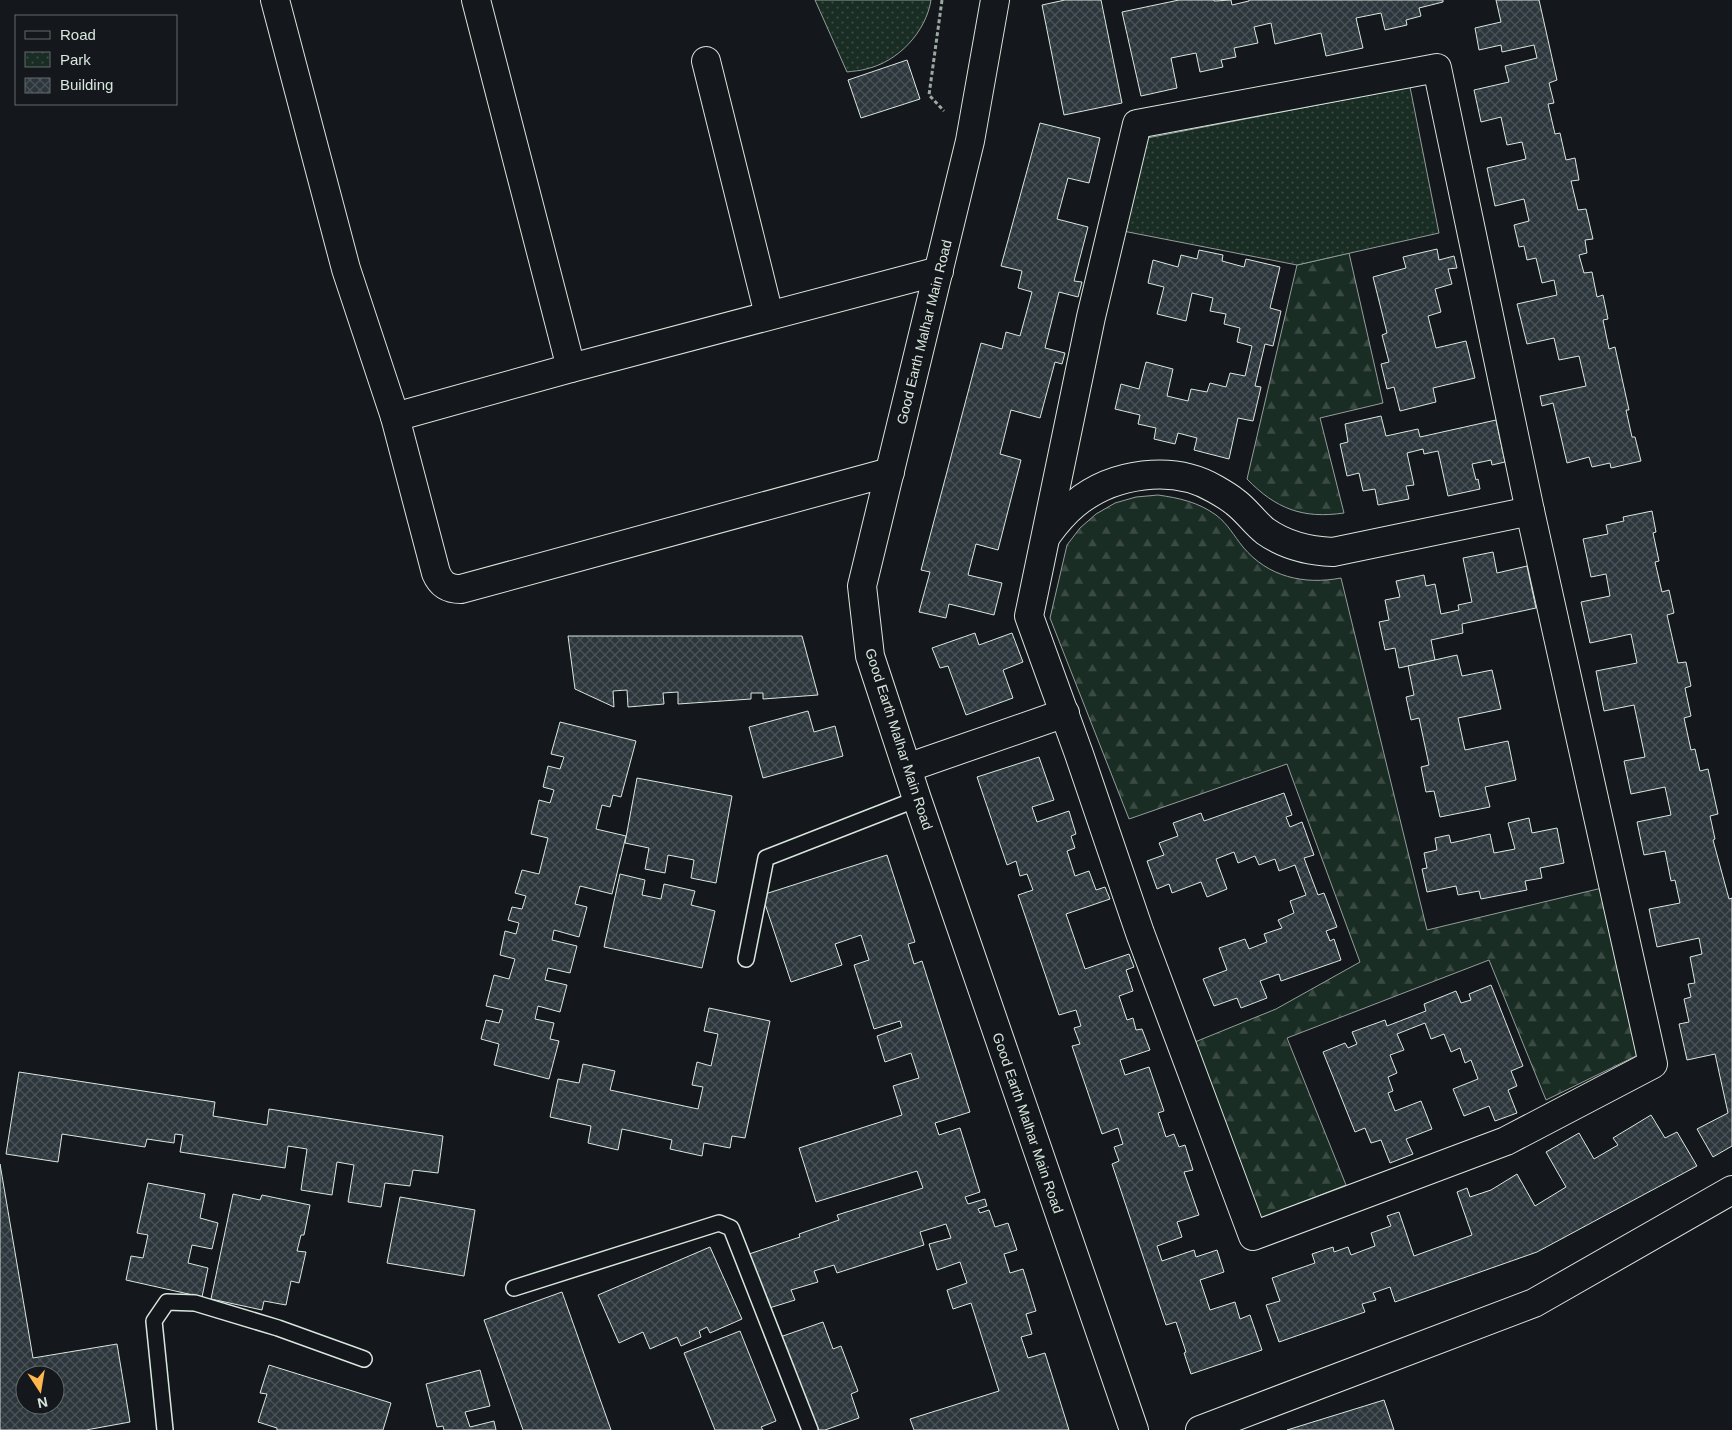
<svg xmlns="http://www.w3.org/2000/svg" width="1732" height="1430" viewBox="0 0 1732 1430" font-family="Arial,sans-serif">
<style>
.forest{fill:url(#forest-firs);stroke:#939e99}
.park{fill:url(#park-dots);stroke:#939e99}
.building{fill:url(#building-cross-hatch);stroke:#d8e6dc;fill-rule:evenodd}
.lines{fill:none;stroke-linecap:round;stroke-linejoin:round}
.lane-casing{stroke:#d8e6dc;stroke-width:18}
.street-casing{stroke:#d8e6dc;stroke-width:30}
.path{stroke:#9da8a2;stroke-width:3;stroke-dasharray:4 2.5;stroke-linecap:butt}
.lane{stroke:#14181c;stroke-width:15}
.street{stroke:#14181c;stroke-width:28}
.labels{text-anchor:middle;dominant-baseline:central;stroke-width:4;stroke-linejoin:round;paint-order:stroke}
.street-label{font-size:14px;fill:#d8e6dc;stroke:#14181c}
</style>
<defs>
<pattern id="forest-firs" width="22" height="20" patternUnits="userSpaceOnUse" patternTransform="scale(1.25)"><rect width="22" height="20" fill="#1a2d24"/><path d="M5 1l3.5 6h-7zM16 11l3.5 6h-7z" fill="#3b4b43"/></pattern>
<pattern id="park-dots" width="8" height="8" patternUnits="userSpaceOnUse" patternTransform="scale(1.25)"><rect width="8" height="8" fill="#1a2d24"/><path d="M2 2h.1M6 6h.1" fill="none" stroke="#3b4b43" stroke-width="1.8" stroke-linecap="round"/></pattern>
<pattern id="building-cross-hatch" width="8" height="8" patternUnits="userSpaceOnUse" patternTransform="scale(1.25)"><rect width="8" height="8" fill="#2c363c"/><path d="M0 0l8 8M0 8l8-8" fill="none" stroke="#4a5358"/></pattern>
</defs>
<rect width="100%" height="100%" fill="#14181c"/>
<!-- forest -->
<g class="forest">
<path d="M 1349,253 L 1383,403 L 1320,418 L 1344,513 C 1303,519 1276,509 1247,479 L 1297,265 Z"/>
<path d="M 1158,495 C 1179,498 1198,502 1216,515 C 1228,524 1234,536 1243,547 C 1268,577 1304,585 1341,578 L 1427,930 L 1602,888 L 1640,1054 L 1546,1100 L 1489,960 L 1287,1038 L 1346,1185 L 1259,1219 L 1190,1044 L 1276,1009 L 1360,962 L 1287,764 L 1129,819 L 1050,618 L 1067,545 L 1080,528 L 1096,514 L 1115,503 L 1136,497 Z"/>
</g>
<!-- park -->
<g class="park">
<path d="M 815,0 L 931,0 C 926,32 898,62 866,69 C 860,71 853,71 847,72 Z"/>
<path d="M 1410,87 L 1439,233 L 1297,265 L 1123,231 L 1142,139 Z"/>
</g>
<!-- building -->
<g class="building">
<path d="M 1065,0 L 1101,0 L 1122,103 L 1064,115 L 1042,5 Z"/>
<path d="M 1179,0 L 1214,0 L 1214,1 L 1231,0 L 1232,5 L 1249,1 L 1249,0 L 1443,0 L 1443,2 L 1419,8 L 1421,16 L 1406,20 L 1407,25 L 1385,30 L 1381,13 L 1356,18 L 1363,48 L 1326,56 L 1321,33 L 1275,44 L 1271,23 L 1254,27 L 1258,43 L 1234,48 L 1236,57 L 1221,60 L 1223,67 L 1200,72 L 1196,53 L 1171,58 L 1177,88 L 1141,96 L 1122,12 Z"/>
<path d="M 1496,0 L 1539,0 L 1557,80 L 1549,83 L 1554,103 L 1548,104 L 1555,134 L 1560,133 L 1566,160 L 1575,158 L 1579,180 L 1571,181 L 1578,210 L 1586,209 L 1593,239 L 1585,240 L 1587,253 L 1579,255 L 1584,273 L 1592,272 L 1597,297 L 1603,295 L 1608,319 L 1603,320 L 1609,349 L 1615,347 L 1629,410 L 1626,410 L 1632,437 L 1635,437 L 1641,461 L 1611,468 L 1610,463 L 1592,467 L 1589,457 L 1567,463 L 1553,403 L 1542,406 L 1540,396 L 1586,386 L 1579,356 L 1559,360 L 1554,338 L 1527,344 L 1517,304 L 1557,295 L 1554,280 L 1542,283 L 1536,258 L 1527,260 L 1524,246 L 1519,247 L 1514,225 L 1529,221 L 1524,199 L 1495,206 L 1487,168 L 1526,159 L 1522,142 L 1507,145 L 1501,117 L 1481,122 L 1474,90 L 1509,82 L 1505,66 L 1537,58 L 1534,45 L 1502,52 L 1501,45 L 1479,50 L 1475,28 L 1501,22 Z"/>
<path d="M 907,60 L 920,99 L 861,118 L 848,80 Z"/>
<path d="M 1040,123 L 1100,138 L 1089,183 L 1068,178 L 1057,219 L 1088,227 L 1074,281 L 1082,282 L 1078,297 L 1059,292 L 1045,348 L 1065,353 L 1062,364 L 1055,362 L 1040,418 L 1011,410 L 1000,454 L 1021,460 L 998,550 L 976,544 L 968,575 L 1002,583 L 994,615 L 949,604 L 946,618 L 919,612 L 930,572 L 921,570 L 981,343 L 1002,349 L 1006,332 L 1020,336 L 1032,292 L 1018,288 L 1022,271 L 1001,266 Z"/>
<path d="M 1437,249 L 1439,260 L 1454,256 L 1457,268 L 1448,269 L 1452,284 L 1435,289 L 1441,312 L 1428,316 L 1436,348 L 1466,341 L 1475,378 L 1433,388 L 1436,402 L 1400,411 L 1394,387 L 1387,389 L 1381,364 L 1389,362 L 1382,335 L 1387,333 L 1373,277 L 1406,268 L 1403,257 Z"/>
<path d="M 1199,250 L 1223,255 L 1222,261 L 1244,267 L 1246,259 L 1280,267 L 1270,308 L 1281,311 L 1273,346 L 1265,344 L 1255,386 L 1261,387 L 1253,421 L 1238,418 L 1229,459 L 1194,450 L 1197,438 L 1178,433 L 1175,444 L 1154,439 L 1156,428 L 1138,424 L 1140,415 L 1115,409 L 1121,384 L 1139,389 L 1146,362 L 1173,369 L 1167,396 L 1188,401 L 1191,389 L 1207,392 L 1210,383 L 1226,387 L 1230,373 L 1245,376 L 1252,346 L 1237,342 L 1240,328 L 1224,324 L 1226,314 L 1210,311 L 1213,298 L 1192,293 L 1186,321 L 1157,314 L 1164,287 L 1148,283 L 1153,260 L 1178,267 L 1181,255 L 1197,259 Z"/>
<path d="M 1381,416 L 1386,436 L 1418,429 L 1420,437 L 1496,420 L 1505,462 L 1492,465 L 1491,460 L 1472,464 L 1476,480 L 1478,479 L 1480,489 L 1448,496 L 1438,451 L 1424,454 L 1423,449 L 1407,453 L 1414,485 L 1406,486 L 1409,499 L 1378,505 L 1375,489 L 1363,491 L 1359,473 L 1347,476 L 1340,444 L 1348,442 L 1345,424 Z"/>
<path d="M 1652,511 L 1656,532 L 1653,533 L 1659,561 L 1655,562 L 1662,592 L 1669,590 L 1674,613 L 1667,615 L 1678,663 L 1686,662 L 1691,686 L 1685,688 L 1691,716 L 1684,718 L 1691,750 L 1695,749 L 1700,771 L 1708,769 L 1718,814 L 1710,816 L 1715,839 L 1713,840 L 1729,899 L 1732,898 L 1732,1146 L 1713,1157 L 1697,1129 L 1728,1113 L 1715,1054 L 1687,1060 L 1679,1024 L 1689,1022 L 1684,999 L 1691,997 L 1688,984 L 1695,983 L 1690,957 L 1702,954 L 1699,938 L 1657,947 L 1649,909 L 1680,903 L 1675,880 L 1671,881 L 1665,851 L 1644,855 L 1637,822 L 1671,815 L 1665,787 L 1631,794 L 1624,761 L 1645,757 L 1634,705 L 1604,711 L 1596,671 L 1637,663 L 1631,634 L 1590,643 L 1581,602 L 1610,596 L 1606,574 L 1591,577 L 1583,539 L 1608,534 L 1606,525 L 1624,521 L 1623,517 Z"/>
<path d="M 1493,552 L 1497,573 L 1527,566 L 1536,608 L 1462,624 L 1463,633 L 1431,640 L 1435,660 L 1399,668 L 1395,648 L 1385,650 L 1379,622 L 1389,620 L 1385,600 L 1400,597 L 1396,581 L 1424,575 L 1426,586 L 1435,584 L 1441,614 L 1459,610 L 1458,605 L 1472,602 L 1463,558 Z"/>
<path d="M 975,633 L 979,645 L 1012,633 L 1023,662 L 1003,670 L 1013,698 L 966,715 L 948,666 L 940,668 L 932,648 Z"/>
<path d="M 568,636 L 802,636 L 818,695 L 763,699 L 763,693 L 751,693 L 751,699 L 678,704 L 678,692 L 663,693 L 664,704 L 628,707 L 627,690 L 613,691 L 614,707 L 575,689 Z"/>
<path d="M 1457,655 L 1462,676 L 1492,670 L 1501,709 L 1458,718 L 1465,750 L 1508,741 L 1516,780 L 1485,787 L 1490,807 L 1440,817 L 1434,791 L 1426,792 L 1421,767 L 1429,765 L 1419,718 L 1411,720 L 1406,697 L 1414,695 L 1408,666 Z"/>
<path d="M 808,711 L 814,732 L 835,726 L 843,756 L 763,778 L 749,727 Z"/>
<path d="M 560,722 L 636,741 L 621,797 L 613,795 L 610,807 L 602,805 L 596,829 L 626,836 L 612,894 L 580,886 L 575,904 L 587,907 L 579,937 L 554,930 L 552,940 L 577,946 L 570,973 L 548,968 L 545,980 L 567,985 L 560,1012 L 538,1006 L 535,1019 L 554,1023 L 550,1039 L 559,1041 L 549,1079 L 494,1065 L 499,1044 L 481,1039 L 486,1020 L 499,1023 L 503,1010 L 486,1006 L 494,975 L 509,979 L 515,959 L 500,955 L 505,931 L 516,934 L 519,923 L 508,920 L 512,907 L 522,909 L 526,896 L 515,893 L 522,870 L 539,874 L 548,838 L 531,834 L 539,800 L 550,803 L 554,790 L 543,787 L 548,766 L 560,769 L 564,757 L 551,754 Z"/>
<path d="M 1039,757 L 1054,800 L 1032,807 L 1037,822 L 1069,811 L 1076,834 L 1071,836 L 1075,848 L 1067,851 L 1075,876 L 1089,871 L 1096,890 L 1105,887 L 1110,899 L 1066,914 L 1085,969 L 1129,954 L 1134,967 L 1126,970 L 1133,991 L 1119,996 L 1127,1020 L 1133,1018 L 1136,1030 L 1142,1029 L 1150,1050 L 1120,1060 L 1125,1075 L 1149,1067 L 1164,1111 L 1158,1113 L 1166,1137 L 1174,1134 L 1179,1147 L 1185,1145 L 1193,1170 L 1184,1172 L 1199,1215 L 1177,1222 L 1182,1237 L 1157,1246 L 1162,1261 L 1194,1250 L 1196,1257 L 1217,1250 L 1224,1272 L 1200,1280 L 1210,1310 L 1235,1302 L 1240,1319 L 1250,1315 L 1262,1350 L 1191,1374 L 1184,1353 L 1186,1352 L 1176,1322 L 1166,1325 L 1112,1164 L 1119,1161 L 1114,1147 L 1123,1144 L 1118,1128 L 1102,1134 L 1072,1046 L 1080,1044 L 1074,1028 L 1081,1026 L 1076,1010 L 1059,1015 L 1018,895 L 1033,890 L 1027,874 L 1020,876 L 1016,861 L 1007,865 L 977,777 Z"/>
<path d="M 637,778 L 732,796 L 716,883 L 691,878 L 694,860 L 668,855 L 665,873 L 645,869 L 649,848 L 625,843 Z"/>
<path d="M 1284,793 L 1292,815 L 1286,817 L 1290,827 L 1302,822 L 1314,855 L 1304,858 L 1318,895 L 1324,893 L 1337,927 L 1326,931 L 1330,941 L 1334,939 L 1341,960 L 1281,981 L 1279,974 L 1260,981 L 1267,998 L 1241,1008 L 1237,998 L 1214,1006 L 1203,979 L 1227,970 L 1219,948 L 1245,939 L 1249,949 L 1267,942 L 1264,934 L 1282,928 L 1278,920 L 1294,913 L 1290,901 L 1306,895 L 1295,865 L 1279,871 L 1275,859 L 1259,865 L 1255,856 L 1238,863 L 1234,852 L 1216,859 L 1227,889 L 1207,897 L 1201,882 L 1172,893 L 1169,884 L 1157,889 L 1147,861 L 1164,855 L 1159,843 L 1178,836 L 1173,823 L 1201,813 L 1204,821 Z"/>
<path d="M 1529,818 L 1532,833 L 1557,828 L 1564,863 L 1540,868 L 1542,878 L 1525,881 L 1527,890 L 1481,899 L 1479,891 L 1458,895 L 1456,886 L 1427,892 L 1422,869 L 1427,868 L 1424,853 L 1437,850 L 1435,838 L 1449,835 L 1451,843 L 1490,834 L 1494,853 L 1515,849 L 1508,823 Z"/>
<path d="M 887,855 L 915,942 L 908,944 L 914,964 L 922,961 L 970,1112 L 935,1123 L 939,1135 L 960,1128 L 980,1192 L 965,1197 L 968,1204 L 985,1199 L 987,1206 L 978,1209 L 980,1213 L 989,1210 L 995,1227 L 1008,1223 L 1017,1250 L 1004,1254 L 1010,1273 L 1023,1269 L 1036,1311 L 1026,1314 L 1032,1334 L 1021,1337 L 1028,1358 L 1045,1353 L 1069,1430 L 914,1430 L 910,1419 L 999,1391 L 971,1303 L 953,1309 L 947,1290 L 967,1283 L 960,1262 L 937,1270 L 929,1244 L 951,1238 L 946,1224 L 920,1232 L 924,1245 L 837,1273 L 834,1265 L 814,1271 L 818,1282 L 791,1290 L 795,1300 L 766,1309 L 749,1254 L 800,1237 L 799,1234 L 839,1220 L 837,1215 L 923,1188 L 917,1171 L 816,1202 L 799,1148 L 902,1115 L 893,1086 L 919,1078 L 911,1053 L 885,1062 L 877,1036 L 902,1027 L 900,1021 L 874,1029 L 854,965 L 869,960 L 861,935 L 835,944 L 842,965 L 791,982 L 762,895 Z"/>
<path d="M 620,874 L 645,880 L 642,895 L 661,899 L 664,884 L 695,891 L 691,905 L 715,911 L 702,968 L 604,947 Z"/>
<path d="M 1491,985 L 1523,1066 L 1511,1071 L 1517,1086 L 1508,1090 L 1517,1113 L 1495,1121 L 1489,1106 L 1464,1116 L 1453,1089 L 1478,1079 L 1471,1060 L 1465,1063 L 1460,1048 L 1451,1052 L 1444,1034 L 1431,1039 L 1425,1023 L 1397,1034 L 1404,1050 L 1390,1055 L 1397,1073 L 1388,1077 L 1393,1091 L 1388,1093 L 1395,1111 L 1421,1101 L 1432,1129 L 1406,1139 L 1413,1154 L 1390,1163 L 1381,1140 L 1371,1143 L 1365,1128 L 1355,1132 L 1323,1052 L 1345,1043 L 1348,1048 L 1357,1044 L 1352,1032 L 1385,1020 L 1387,1026 L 1426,1011 L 1424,1004 L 1456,991 L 1461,1003 L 1471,1000 L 1469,994 Z"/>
<path d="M 709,1008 L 770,1021 L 745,1138 L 732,1136 L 730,1148 L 704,1143 L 702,1156 L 670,1149 L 672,1140 L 622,1129 L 618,1150 L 588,1143 L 591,1126 L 550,1117 L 558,1079 L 579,1083 L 583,1064 L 615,1071 L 610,1090 L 698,1109 L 703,1087 L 692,1085 L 697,1062 L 711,1066 L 718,1034 L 704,1031 Z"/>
<path d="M 19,1072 L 215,1102 L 213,1116 L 267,1125 L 269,1109 L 443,1136 L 438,1173 L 413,1170 L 410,1186 L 385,1183 L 381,1207 L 348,1202 L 354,1165 L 337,1162 L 332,1195 L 301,1190 L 307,1149 L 288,1146 L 285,1168 L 180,1152 L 183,1135 L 175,1134 L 174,1143 L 147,1139 L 145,1147 L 62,1134 L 58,1162 L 6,1154 Z"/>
<path d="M 1651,1115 L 1665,1138 L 1677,1132 L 1697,1166 L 1537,1252 L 1395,1302 L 1390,1287 L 1373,1293 L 1376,1300 L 1362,1304 L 1365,1312 L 1279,1342 L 1266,1305 L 1280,1301 L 1272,1278 L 1315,1263 L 1312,1254 L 1333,1247 L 1334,1252 L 1348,1247 L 1351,1255 L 1375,1246 L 1371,1233 L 1391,1226 L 1387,1216 L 1399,1212 L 1414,1256 L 1472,1235 L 1457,1192 L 1467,1188 L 1470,1197 L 1491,1190 L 1517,1174 L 1535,1206 L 1566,1187 L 1546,1152 L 1579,1133 L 1594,1159 L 1618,1145 L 1613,1138 Z"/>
<path d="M 0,1164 L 33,1358 L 117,1344 L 130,1422 L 86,1430 L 0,1430 ZM 25,1375 L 55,1375 L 55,1405 L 25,1405 Z"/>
<path d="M 148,1183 L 205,1194 L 200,1218 L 218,1223 L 212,1249 L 192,1245 L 188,1263 L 208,1268 L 202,1297 L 126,1280 L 131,1256 L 143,1258 L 148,1235 L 137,1233 Z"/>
<path d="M 233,1194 L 260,1200 L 262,1195 L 310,1205 L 304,1235 L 301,1235 L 297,1251 L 306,1252 L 299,1283 L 291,1281 L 286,1305 L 264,1301 L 262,1310 L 211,1299 Z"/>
<path d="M 400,1197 L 475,1210 L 464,1276 L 387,1263 Z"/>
<path d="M 710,1247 L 742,1319 L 710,1333 L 707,1327 L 699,1331 L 701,1337 L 681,1346 L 677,1337 L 650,1349 L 643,1332 L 619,1343 L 598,1295 Z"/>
<path d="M 562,1292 L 611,1430 L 523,1430 L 484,1320 Z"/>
<path d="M 823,1322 L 833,1349 L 841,1346 L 858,1391 L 851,1394 L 859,1418 L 825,1430 L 814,1430 L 780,1337 Z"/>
<path d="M 740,1331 L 776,1421 L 761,1427 L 763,1430 L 715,1430 L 684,1353 Z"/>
<path d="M 269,1365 L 391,1403 L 383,1430 L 277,1430 L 277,1428 L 258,1422 L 267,1394 L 260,1393 Z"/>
<path d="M 480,1370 L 490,1406 L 465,1412 L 470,1427 L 494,1421 L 496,1430 L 444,1430 L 443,1426 L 437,1427 L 426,1384 Z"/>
<path d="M 1384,1400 L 1394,1430 L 1287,1430 Z"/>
</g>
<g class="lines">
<!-- lane casing -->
<g class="lane-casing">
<g id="lane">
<path d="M 746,959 L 766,858 L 917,799"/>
<path d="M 514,1288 L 719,1223 L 731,1228 L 810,1430"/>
<path d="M 165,1430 L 154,1321 L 167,1302 L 195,1303 L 278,1328 L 364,1359"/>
</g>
</g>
<!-- street casing -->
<g class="street-casing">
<g id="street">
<path d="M 275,0 L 346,269 L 395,417 L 436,573 C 441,585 448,589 461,589 L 890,472"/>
<path d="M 476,0 L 571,368"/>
<path d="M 995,0 L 970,141 L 862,586 L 870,656 L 917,799 L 1134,1430"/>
<path d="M 706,61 L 769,315"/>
<path d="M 1437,68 L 1530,511 L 1653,1064 L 1506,1141 L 1253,1236 L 1140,933 L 1079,754 L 1029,616 L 1091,317 L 1137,124 Z"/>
<path d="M 395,417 L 571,368 L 939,271"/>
<path d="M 1047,535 C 1055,524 1064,513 1075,504 C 1112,473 1173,464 1215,489 C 1222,493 1229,497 1235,502 C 1246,510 1254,522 1265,531 C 1286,546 1308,551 1333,552 L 1530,511"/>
<path d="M 907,768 L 1065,713"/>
<path d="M 1200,1430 L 1534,1303 L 1732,1190"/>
</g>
</g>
<!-- path -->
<path class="path" d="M 942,0 L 929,95 L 944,111"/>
<!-- lane -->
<use href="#lane" class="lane"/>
<!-- street -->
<use href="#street" class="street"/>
</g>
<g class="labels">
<!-- street labels -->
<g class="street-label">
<text transform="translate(924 332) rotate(-76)">Good Earth Malhar Main Road</text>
<text transform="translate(899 739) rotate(72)">Good Earth Malhar Main Road</text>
<text transform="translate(1028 1123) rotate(71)">Good Earth Malhar Main Road</text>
</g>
</g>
<!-- legend -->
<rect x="15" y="15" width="162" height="90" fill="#14181c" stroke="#626a69"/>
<rect x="25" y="31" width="25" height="8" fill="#14181c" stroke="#626a69"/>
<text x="60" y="40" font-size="15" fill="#d8e6dc">Road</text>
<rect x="25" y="52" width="25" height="15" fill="url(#park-dots)" stroke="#626a69"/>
<text x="60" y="65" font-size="15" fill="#d8e6dc">Park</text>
<rect x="25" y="78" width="25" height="15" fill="url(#building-cross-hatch)" stroke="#626a69"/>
<text x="60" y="90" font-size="15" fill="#d8e6dc">Building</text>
<!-- north arrow -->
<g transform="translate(40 1390) rotate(168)"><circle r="24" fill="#14181c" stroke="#626a69"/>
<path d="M0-4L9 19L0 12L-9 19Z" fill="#ffb74d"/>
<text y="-8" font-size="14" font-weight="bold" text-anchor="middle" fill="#d8e6dc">N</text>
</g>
</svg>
